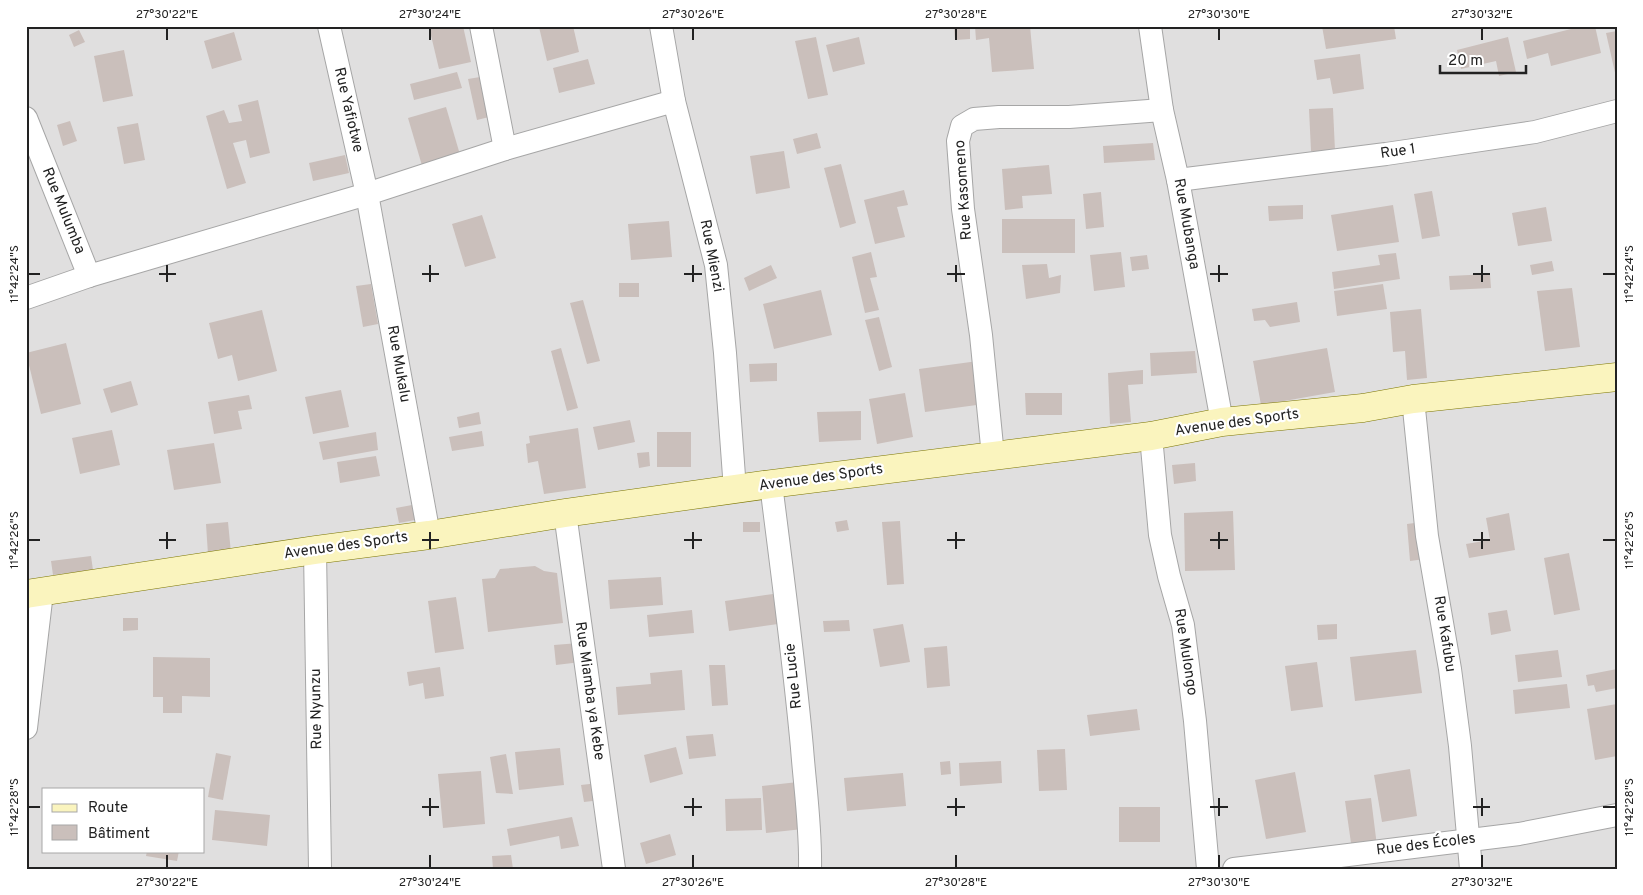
<svg xmlns="http://www.w3.org/2000/svg" width="1643" height="895" viewBox="0 0 1643 895" font-family="Overpass,sans-serif">
<style>
.residential{fill:#e0dfdf;fill-rule:evenodd}
.building{fill:#cabfbb}
.lines{fill:none;stroke-linecap:round;stroke-linejoin:round}
.street-casing{stroke:#a6a6a6;stroke-width:24}
.secondary-casing{stroke:#7d7704;stroke-width:29}
.street{stroke:#fff;stroke-width:22}
.secondary{stroke:#faf4be;stroke-width:28}
.ticks{fill:none;stroke:#222;stroke-width:2}
.labels{text-anchor:middle;dominant-baseline:central;stroke-width:4.5;stroke-linejoin:round;paint-order:stroke}
.street-label{font-size:15px;fill:#222;stroke:#fff}
.neatline{fill:none;stroke:#222;stroke-width:2}
.ticks-label{font-size:12px;text-anchor:middle;fill:#222}
</style>
<rect width="100%" height="100%" fill="#f2ede8"/>
<!-- residential -->
<path class="residential" d="M 26,26 L 1617,26 L 1617,869 L 26,869 ZM 44,789 L 204,789 L 204,851 L 44,851 Z"/>
<!-- building -->
<g class="building">
<path d="M 435,26 L 463,26 L 471,62 L 439,69 L 429,27 Z"/>
<path d="M 542,26 L 573,26 L 579,52 L 547,61 L 539,27 Z"/>
<path d="M 954,26 L 970,26 L 970,39 L 955,40 Z"/>
<path d="M 975,26 L 1030,26 L 1034,69 L 992,72 L 989,38 L 976,40 Z"/>
<path d="M 1322,26 L 1394,26 L 1396,39 L 1326,49 Z"/>
<path d="M 1583,26 L 1595,26 L 1601,53 L 1551,66 L 1548,53 L 1527,59 L 1523,41 Z"/>
<path d="M 79,30 L 85,42 L 74,47 L 69,35 Z"/>
<path d="M 1617,31 L 1617,77 L 1616,77 L 1606,33 Z"/>
<path d="M 234,32 L 242,60 L 212,69 L 204,41 Z"/>
<path d="M 816,37 L 828,95 L 808,99 L 795,41 Z"/>
<path d="M 859,37 L 865,64 L 833,72 L 826,45 Z"/>
<path d="M 1508,37 L 1516,72 L 1499,76 L 1496,61 L 1461,69 L 1457,50 Z"/>
<path d="M 124,50 L 133,96 L 103,102 L 94,56 Z"/>
<path d="M 1360,54 L 1364,89 L 1333,94 L 1330,78 L 1317,80 L 1314,60 Z"/>
<path d="M 588,59 L 595,84 L 559,93 L 553,68 Z"/>
<path d="M 457,72 L 462,88 L 414,100 L 410,84 Z"/>
<path d="M 480,77 L 489,117 L 477,120 L 468,79 Z"/>
<path d="M 258,100 L 270,153 L 250,158 L 246,140 L 233,143 L 246,183 L 227,189 L 206,116 L 224,110 L 229,123 L 242,121 L 238,105 Z"/>
<path d="M 446,107 L 461,158 L 423,169 L 408,118 Z"/>
<path d="M 1333,108 L 1335,151 L 1311,151 L 1309,109 Z"/>
<path d="M 70,121 L 77,141 L 63,146 L 57,125 Z"/>
<path d="M 138,123 L 145,160 L 124,164 L 117,127 Z"/>
<path d="M 817,133 L 821,148 L 797,154 L 793,139 Z"/>
<path d="M 1153,143 L 1155,160 L 1104,163 L 1103,146 Z"/>
<path d="M 784,151 L 790,188 L 756,194 L 750,156 Z"/>
<path d="M 345,155 L 349,173 L 313,181 L 309,163 Z"/>
<path d="M 841,164 L 856,223 L 840,228 L 824,168 Z"/>
<path d="M 1049,165 L 1052,194 L 1022,196 L 1023,208 L 1005,210 L 1002,169 Z"/>
<path d="M 904,190 L 908,205 L 897,207 L 905,237 L 875,244 L 864,200 Z"/>
<path d="M 1432,191 L 1440,236 L 1422,239 L 1414,194 Z"/>
<path d="M 1101,192 L 1104,227 L 1086,229 L 1083,194 Z"/>
<path d="M 1303,205 L 1303,219 L 1269,221 L 1268,206 Z"/>
<path d="M 1393,205 L 1399,242 L 1337,251 L 1331,215 Z"/>
<path d="M 1546,207 L 1552,241 L 1518,246 L 1512,213 Z"/>
<path d="M 482,215 L 496,258 L 465,267 L 452,224 Z"/>
<rect x="1002" y="219" width="73" height="34"/>
<path d="M 669,221 L 672,257 L 631,260 L 628,224 Z"/>
<path d="M 871,252 L 877,277 L 870,278 L 879,310 L 865,313 L 852,257 Z"/>
<path d="M 1121,252 L 1125,287 L 1094,291 L 1090,255 Z"/>
<path d="M 1396,253 L 1400,279 L 1334,289 L 1332,272 L 1380,265 L 1378,255 Z"/>
<path d="M 1147,255 L 1149,269 L 1132,271 L 1130,257 Z"/>
<path d="M 1552,261 L 1554,271 L 1532,275 L 1530,265 Z"/>
<path d="M 1047,264 L 1049,278 L 1061,275 L 1060,293 L 1026,299 L 1022,265 Z"/>
<path d="M 771,265 L 777,278 L 749,291 L 744,278 Z"/>
<path d="M 1490,274 L 1491,288 L 1450,290 L 1449,276 Z"/>
<rect x="619" y="283" width="20" height="14"/>
<path d="M 371,284 L 378,324 L 363,327 L 356,286 Z"/>
<path d="M 1383,284 L 1387,309 L 1337,316 L 1334,291 Z"/>
<path d="M 1572,288 L 1580,347 L 1545,351 L 1537,291 Z"/>
<path d="M 821,290 L 832,335 L 774,349 L 763,304 Z"/>
<path d="M 583,300 L 600,361 L 587,364 L 570,303 Z"/>
<path d="M 1297,302 L 1300,322 L 1270,327 L 1265,320 L 1254,321 L 1252,309 Z"/>
<path d="M 1421,309 L 1427,378 L 1407,380 L 1405,351 L 1393,352 L 1390,312 Z"/>
<path d="M 262,310 L 277,371 L 238,381 L 232,355 L 218,359 L 209,323 Z"/>
<path d="M 879,317 L 892,367 L 879,371 L 865,320 Z"/>
<path d="M 66,343 L 81,404 L 41,414 L 26,353 Z"/>
<path d="M 561,348 L 578,408 L 567,411 L 551,351 Z"/>
<path d="M 1327,348 L 1335,392 L 1261,405 L 1253,361 Z"/>
<path d="M 1195,351 L 1197,373 L 1151,376 L 1150,353 Z"/>
<path d="M 978,361 L 984,404 L 925,412 L 919,369 Z"/>
<path d="M 777,363 L 777,381 L 750,382 L 749,364 Z"/>
<path d="M 1143,370 L 1143,384 L 1128,385 L 1131,422 L 1110,424 L 1108,373 Z"/>
<path d="M 131,381 L 138,405 L 111,413 L 103,389 Z"/>
<path d="M 341,390 L 349,427 L 313,434 L 305,397 Z"/>
<path d="M 905,393 L 913,437 L 877,444 L 869,399 Z"/>
<path d="M 1025,393 L 1062,393 L 1062,415 L 1026,415 Z"/>
<path d="M 249,395 L 252,409 L 238,411 L 242,429 L 214,434 L 208,402 Z"/>
<path d="M 861,411 L 861,440 L 819,442 L 817,412 Z"/>
<path d="M 479,412 L 481,424 L 459,428 L 457,417 Z"/>
<path d="M 630,420 L 635,442 L 598,450 L 593,427 Z"/>
<path d="M 578,428 L 586,488 L 544,494 L 538,461 L 528,463 L 526,444 L 530,443 L 529,436 Z"/>
<path d="M 112,430 L 120,465 L 80,474 L 72,438 Z"/>
<path d="M 482,431 L 484,446 L 452,451 L 449,437 Z"/>
<path d="M 376,432 L 378,450 L 323,460 L 319,442 Z"/>
<rect x="657" y="432" width="34" height="35"/>
<path d="M 214,443 L 221,483 L 174,490 L 167,450 Z"/>
<path d="M 649,452 L 650,466 L 639,468 L 637,453 Z"/>
<path d="M 376,456 L 380,476 L 340,483 L 337,462 Z"/>
<path d="M 1195,463 L 1196,481 L 1174,484 L 1172,465 Z"/>
<path d="M 412,505 L 415,520 L 399,523 L 396,508 Z"/>
<path d="M 1233,511 L 1235,570 L 1185,571 L 1184,513 Z"/>
<path d="M 1509,513 L 1515,550 L 1469,558 L 1466,544 L 1490,540 L 1486,518 Z"/>
<path d="M 847,520 L 849,530 L 837,532 L 835,522 Z"/>
<path d="M 900,521 L 904,584 L 887,585 L 882,522 Z"/>
<path d="M 228,522 L 231,553 L 208,555 L 206,524 Z"/>
<rect x="743" y="522" width="17" height="10"/>
<path d="M 1422,522 L 1425,559 L 1410,561 L 1407,524 Z"/>
<path d="M 1569,553 L 1580,610 L 1554,615 L 1544,558 Z"/>
<path d="M 91,556 L 93,570 L 53,575 L 51,561 Z"/>
<path d="M 535,566 L 544,571 L 557,573 L 563,623 L 488,632 L 482,579 L 495,578 L 500,569 Z"/>
<path d="M 661,577 L 663,605 L 610,609 L 608,580 Z"/>
<path d="M 773,594 L 778,624 L 729,631 L 725,601 Z"/>
<path d="M 456,597 L 464,649 L 435,653 L 428,601 Z"/>
<path d="M 692,610 L 694,633 L 649,637 L 647,615 Z"/>
<path d="M 1507,610 L 1511,631 L 1491,635 L 1488,613 Z"/>
<path d="M 123,618 L 138,618 L 138,630 L 123,631 Z"/>
<path d="M 849,620 L 850,631 L 824,632 L 823,621 Z"/>
<path d="M 903,624 L 910,662 L 880,667 L 873,629 Z"/>
<path d="M 1337,624 L 1337,639 L 1318,640 L 1317,625 Z"/>
<path d="M 579,643 L 581,662 L 556,665 L 554,645 Z"/>
<path d="M 947,646 L 950,686 L 927,688 L 924,648 Z"/>
<path d="M 1416,650 L 1422,693 L 1355,701 L 1350,657 Z"/>
<path d="M 1558,650 L 1562,677 L 1518,682 L 1515,655 Z"/>
<path d="M 153,657 L 210,658 L 210,697 L 182,696 L 182,713 L 163,713 L 163,697 L 153,697 Z"/>
<path d="M 1317,662 L 1323,707 L 1291,711 L 1285,666 Z"/>
<path d="M 709,665 L 725,665 L 728,705 L 712,706 Z"/>
<path d="M 440,667 L 444,696 L 425,699 L 423,683 L 409,686 L 407,672 Z"/>
<path d="M 1617,669 L 1617,688 L 1596,692 L 1594,685 L 1588,686 L 1586,675 Z"/>
<path d="M 682,670 L 685,710 L 618,715 L 616,687 L 651,684 L 650,673 Z"/>
<path d="M 1567,684 L 1570,708 L 1515,714 L 1513,690 Z"/>
<path d="M 1617,704 L 1617,756 L 1595,760 L 1587,709 Z"/>
<path d="M 1137,709 L 1140,730 L 1090,736 L 1087,715 Z"/>
<path d="M 713,734 L 716,756 L 689,759 L 686,736 Z"/>
<path d="M 676,747 L 683,774 L 650,783 L 644,755 Z"/>
<path d="M 560,748 L 564,785 L 519,790 L 515,752 Z"/>
<path d="M 1065,749 L 1067,790 L 1039,791 L 1037,750 Z"/>
<path d="M 216,753 L 231,756 L 223,800 L 208,797 Z"/>
<path d="M 506,754 L 513,794 L 496,793 L 490,757 Z"/>
<path d="M 950,761 L 951,774 L 941,775 L 940,762 Z"/>
<path d="M 1001,761 L 1002,783 L 960,786 L 959,763 Z"/>
<path d="M 1410,769 L 1417,816 L 1382,822 L 1374,775 Z"/>
<path d="M 481,771 L 485,824 L 443,828 L 438,774 Z"/>
<path d="M 1295,772 L 1306,832 L 1266,839 L 1255,780 Z"/>
<path d="M 903,773 L 906,806 L 847,811 L 844,778 Z"/>
<path d="M 798,782 L 803,829 L 766,833 L 762,786 Z"/>
<path d="M 598,783 L 601,800 L 584,802 L 581,785 Z"/>
<path d="M 761,798 L 762,830 L 726,831 L 725,799 Z"/>
<path d="M 1371,798 L 1377,846 L 1352,850 L 1345,801 Z"/>
<rect x="1119" y="807" width="41" height="35"/>
<path d="M 215,810 L 270,815 L 267,846 L 212,840 Z"/>
<path d="M 572,817 L 579,846 L 561,849 L 559,836 L 510,846 L 507,829 Z"/>
<path d="M 670,834 L 676,855 L 646,864 L 640,843 Z"/>
<path d="M 147,851 L 179,851 L 177,861 L 146,856 Z"/>
<path d="M 511,855 L 513,869 L 493,869 L 492,856 Z"/>
</g>
<g class="lines">
<!-- street casing -->
<g class="street-casing">
<g id="street">
<path d="M 329,26 L 367,194 L 429,535"/>
<path d="M 481,26 L 505,149"/>
<path d="M 661,26 L 674,101 L 716,265 L 725,353 L 735,490"/>
<path d="M 1150,26 L 1162,110 L 1178,180 L 1222,422"/>
<path d="M 26,118 L 89,276"/>
<path d="M 1178,180 L 1386,154 L 1535,132 L 1617,111"/>
<path d="M 26,298 L 89,276 L 367,194 L 505,149 L 674,101"/>
<path d="M 1413,399 L 1427,536 L 1450,669 L 1460,746 L 1471,869"/>
<path d="M 1151,436 L 1160,535 L 1169,576 L 1183,625 L 1195,721 L 1208,869"/>
<path d="M 993,456 L 981,335 L 963,209 L 958,141 L 962,126 L 974,119 L 999,117 L 1069,117 L 1162,110"/>
<path d="M 771,484 C 782,572 794,660 802,748 C 805,788 811,828 810,869"/>
<path d="M 565,513 L 614,869"/>
<path d="M 315,550 L 320,869"/>
<path d="M 26,728 L 42,592"/>
<path d="M 1234,869 L 1519,834 L 1617,815"/>
</g>
</g>
<!-- secondary casing -->
<g class="secondary-casing">
<path id="secondary" d="M 26,594 L 315,550 L 429,535 L 565,513 L 771,484 L 1151,436 L 1222,422 L 1363,408 L 1413,399 L 1617,377"/>
</g>
<!-- street -->
<use href="#street" class="street"/>
<!-- secondary -->
<use href="#secondary" class="secondary"/>
</g>
<!-- ticks -->
<path class="ticks" d="M 167,28 L 167,40M 430,28 L 430,40M 693,28 L 693,40M 956,28 L 956,40M 1219,28 L 1219,40M 1482,28 L 1482,40M 167,265 L 167,282M 430,265 L 430,282M 693,265 L 693,282M 956,265 L 956,282M 1219,265 L 1219,282M 1482,265 L 1482,282M 28,274 L 40,274M 159,274 L 176,274M 422,274 L 439,274M 684,274 L 702,274M 947,274 L 965,274M 1210,274 L 1228,274M 1473,274 L 1490,274M 1603,274 L 1616,274M 167,532 L 167,549M 430,532 L 430,549M 693,532 L 693,549M 956,532 L 956,549M 1219,532 L 1219,549M 1482,532 L 1482,549M 28,540 L 40,540M 159,540 L 176,540M 422,540 L 439,540M 684,540 L 702,540M 947,540 L 965,540M 1210,540 L 1228,540M 1473,540 L 1490,540M 1603,540 L 1616,540M 430,798 L 430,816M 693,798 L 693,816M 956,798 L 956,816M 1219,798 L 1219,816M 1482,798 L 1482,816M 28,807 L 40,807M 422,807 L 439,807M 684,807 L 702,807M 947,807 L 965,807M 1210,807 L 1228,807M 1473,807 L 1490,807M 1603,807 L 1616,807M 167,855 L 167,868M 430,855 L 430,868M 693,855 L 693,868M 956,855 L 956,868M 1219,855 L 1219,868M 1482,855 L 1482,868"/>
<g class="labels">
<!-- street labels -->
<g class="street-label">
<text transform="translate(348 110) rotate(77)">Rue Yafiotwe</text>
<text transform="translate(1398 152) rotate(-8)">Rue 1</text>
<text transform="translate(964 190) rotate(-94)">Rue Kasomeno</text>
<text transform="translate(63 211) rotate(68)">Rue Mulumba</text>
<text transform="translate(1186 224) rotate(80)">Rue Mubanga</text>
<text transform="translate(711 256) rotate(79)">Rue Mienzi</text>
<text transform="translate(398 364) rotate(80)">Rue Mukalu</text>
<text transform="translate(1237 423) rotate(-8)">Avenue des Sports</text>
<text transform="translate(821 478) rotate(-8)">Avenue des Sports</text>
<text transform="translate(346 546) rotate(-8)">Avenue des Sports</text>
<text transform="translate(1444 634) rotate(81)">Rue Kafubu</text>
<text transform="translate(1185 652) rotate(81)">Rue Mulongo</text>
<text transform="translate(794 676) rotate(-96)">Rue Lucie</text>
<text transform="translate(589 691) rotate(82)">Rue Miamba ya Kebe</text>
<text transform="translate(317 709) rotate(-91)">Rue Nyunzu</text>
<text transform="translate(1426 845) rotate(-7)">Rue des Écoles</text>
</g>
</g>
<!-- border -->
<rect width="1643" height="895" fill="none" stroke="#ffffff" stroke-width="55"/>
<!-- legend -->
<rect x="42" y="788" width="162" height="65" fill="#ffffff" stroke="#a7a7a7"/>
<rect x="52" y="804" width="25" height="8" fill="#faf4be" stroke="#a7a7a7"/>
<text x="88" y="812" font-size="15" fill="#222222">Route</text>
<rect x="52" y="825" width="25" height="15" fill="#cabfbb" stroke="#a7a7a7"/>
<text x="88" y="838" font-size="15" fill="#222222">Bâtiment</text>
<!-- scale -->
<path d="M1440 65v8h86v-8" fill="none" stroke="#222222" stroke-width="2.5"/>
<text x="1448" y="65" font-size="15" fill="#222222" stroke="#ffffff" stroke-width="4" paint-order="stroke">20 m</text>
<rect x="28" y="28" width="1588" height="840" class="neatline"/>
<g class="ticks-label">
<text x="167" y="18">27°30'22"E</text>
<text x="430" y="18">27°30'24"E</text>
<text x="693" y="18">27°30'26"E</text>
<text x="956" y="18">27°30'28"E</text>
<text x="1219" y="18">27°30'30"E</text>
<text x="1482" y="18">27°30'32"E</text>
<text transform="translate(14 274) rotate(-90)" y="4">11°42'24"S</text>
<text transform="translate(1629 274) rotate(-90)" y="4">11°42'24"S</text>
<text transform="translate(14 540) rotate(-90)" y="4">11°42'26"S</text>
<text transform="translate(1629 540) rotate(-90)" y="4">11°42'26"S</text>
<text transform="translate(14 807) rotate(-90)" y="4">11°42'28"S</text>
<text transform="translate(1629 807) rotate(-90)" y="4">11°42'28"S</text>
<text x="167" y="886">27°30'22"E</text>
<text x="430" y="886">27°30'24"E</text>
<text x="693" y="886">27°30'26"E</text>
<text x="956" y="886">27°30'28"E</text>
<text x="1219" y="886">27°30'30"E</text>
<text x="1482" y="886">27°30'32"E</text>
</g>
</svg>
